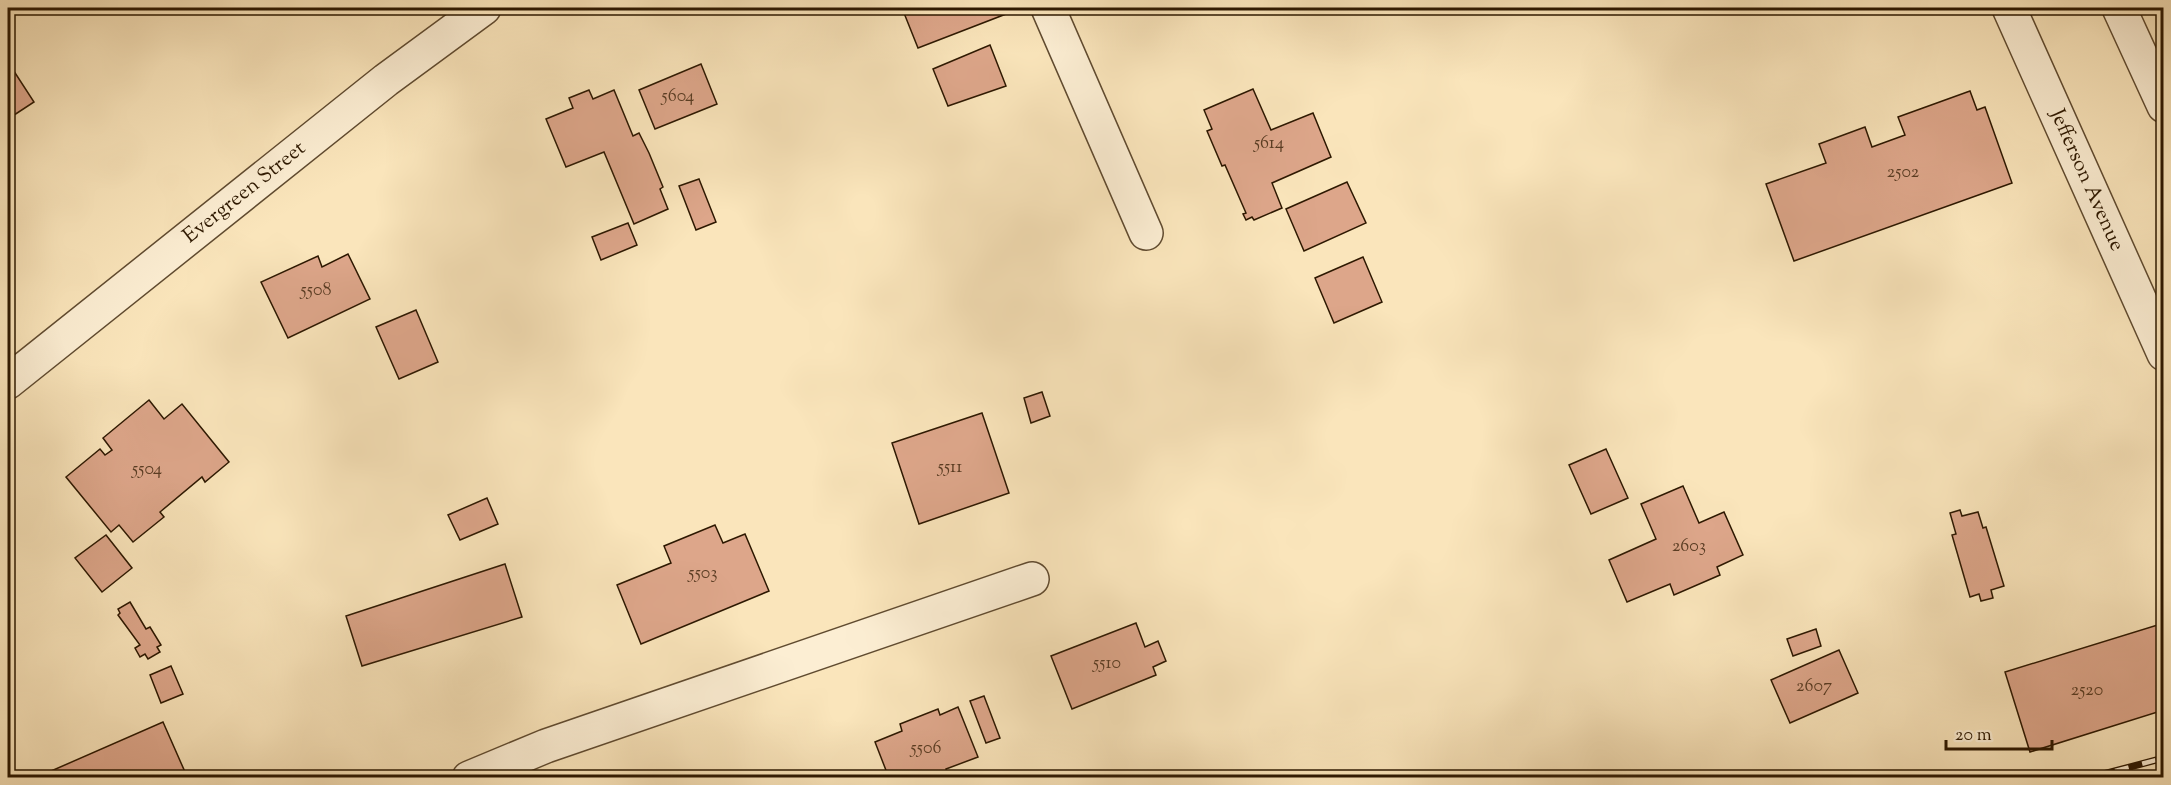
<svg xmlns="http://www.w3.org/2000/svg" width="2171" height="785" viewBox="0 0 2171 785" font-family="'Sorts Mill Goudy',serif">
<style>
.building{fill:#dda68a;stroke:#2d1801;stroke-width:1.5}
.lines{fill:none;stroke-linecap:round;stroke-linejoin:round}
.minor-casing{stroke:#604b30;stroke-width:36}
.minor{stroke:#fceed3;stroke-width:33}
.rail-casing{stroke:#2d1801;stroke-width:7}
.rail{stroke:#fceed3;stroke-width:4.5;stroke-dasharray:14;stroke-linecap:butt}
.labels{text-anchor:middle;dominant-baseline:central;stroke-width:5;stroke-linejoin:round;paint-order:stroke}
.number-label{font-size:18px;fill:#593c23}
.street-label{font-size:21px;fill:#2d1801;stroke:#fceed3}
</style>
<rect width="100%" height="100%" fill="#fae5bb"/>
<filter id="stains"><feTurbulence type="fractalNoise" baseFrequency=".00333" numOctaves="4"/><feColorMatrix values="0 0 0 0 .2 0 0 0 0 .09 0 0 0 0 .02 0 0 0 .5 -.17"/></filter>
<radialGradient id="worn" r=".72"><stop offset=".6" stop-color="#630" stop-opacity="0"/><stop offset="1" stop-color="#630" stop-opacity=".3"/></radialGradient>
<!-- building -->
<g class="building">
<path d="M 902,8 L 1003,8 L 1006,14 L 918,48 Z"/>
<path d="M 990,45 L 1006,86 L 948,106 L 933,69 Z"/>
<path d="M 8,62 L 34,102 L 8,119 Z"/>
<path d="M 701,64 L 717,104 L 655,129 L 639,90 Z"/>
<path d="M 1253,89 L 1271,130 L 1313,113 L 1331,157 L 1272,183 L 1282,208 L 1254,220 L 1252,217 L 1246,220 L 1243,214 L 1246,213 L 1225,165 L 1222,166 L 1207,131 L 1212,129 L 1204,110 Z"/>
<path d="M 589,90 L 593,99 L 614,90 L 633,136 L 639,133 L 649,153 L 663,187 L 660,189 L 668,209 L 634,224 L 604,152 L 566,167 L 546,119 L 573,108 L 569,98 Z"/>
<path d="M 1970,91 L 1977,110 L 1985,107 L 2012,183 L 1794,261 L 1766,184 L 1826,163 L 1819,144 L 1865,127 L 1872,147 L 1905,135 L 1898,117 Z"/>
<path d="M 699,179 L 716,222 L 696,230 L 679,186 Z"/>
<path d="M 1347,182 L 1366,223 L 1304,251 L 1286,209 Z"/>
<path d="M 628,223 L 637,245 L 601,260 L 592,237 Z"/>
<path d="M 348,254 L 370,299 L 288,338 L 261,282 L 318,256 L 322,267 Z"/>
<path d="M 1363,257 L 1382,302 L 1334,323 L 1315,278 Z"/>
<path d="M 416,310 L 438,362 L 399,379 L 376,327 Z"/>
<path d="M 1042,392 L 1050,416 L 1031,423 L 1024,398 Z"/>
<path d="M 149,400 L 164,419 L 182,404 L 229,462 L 205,482 L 202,477 L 160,512 L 164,517 L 133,542 L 119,525 L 111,532 L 66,477 L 100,449 L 105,455 L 112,450 L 103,438 Z"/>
<path d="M 982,413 L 1009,493 L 919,524 L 892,443 Z"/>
<path d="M 1606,449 L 1628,498 L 1591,514 L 1569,465 Z"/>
<path d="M 1683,486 L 1699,523 L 1724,512 L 1743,555 L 1717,567 L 1720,575 L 1674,595 L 1670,584 L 1627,602 L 1609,560 L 1656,539 L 1641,504 Z"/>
<path d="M 487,498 L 498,524 L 460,540 L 448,515 Z"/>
<path d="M 1960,510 L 1962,516 L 1978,512 L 1983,528 L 1986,527 L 2004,586 L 1991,590 L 1993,598 L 1981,601 L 1979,594 L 1970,597 L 1952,535 L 1956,534 L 1950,513 Z"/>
<path d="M 715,525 L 723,543 L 745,534 L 769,591 L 641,644 L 617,585 L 671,563 L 664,546 Z"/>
<path d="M 106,535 L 132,568 L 102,592 L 75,558 Z"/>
<path d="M 505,564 L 522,617 L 362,666 L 346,616 Z"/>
<path d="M 130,602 L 146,629 L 150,627 L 161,645 L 157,647 L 160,652 L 148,659 L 145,654 L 140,657 L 135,648 L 140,645 L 118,615 L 120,613 L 118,609 Z"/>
<path d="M 1136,623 L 1145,647 L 1158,641 L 1166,661 L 1153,667 L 1156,675 L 1072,709 L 1051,656 Z"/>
<path d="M 2164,623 L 2164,710 L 2030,752 L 2005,672 Z"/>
<path d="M 1816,629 L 1821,646 L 1793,656 L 1787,639 Z"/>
<path d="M 1839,650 L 1858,693 L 1790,723 L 1771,680 Z"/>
<path d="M 171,666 L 183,694 L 161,703 L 150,675 Z"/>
<path d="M 984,696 L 1000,738 L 986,743 L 970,701 Z"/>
<path d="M 958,707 L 978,757 L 946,769 L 949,778 L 889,778 L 875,742 L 902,731 L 900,724 L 938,709 L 940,715 Z"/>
<path d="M 163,722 L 185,772 L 172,778 L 43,778 L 42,775 Z"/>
<path d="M 802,771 L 804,778 L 784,778 Z"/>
</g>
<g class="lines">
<!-- minor casing -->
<g class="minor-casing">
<g id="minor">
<path d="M 1048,8 L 1146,233"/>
<path id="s1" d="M 2009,8 L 2164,354"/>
<path d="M 2119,8 L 2164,106"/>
<path id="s2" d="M 8,382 L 386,80 L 484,8"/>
<path d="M 469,778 L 546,746 L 1032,579"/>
</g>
</g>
<!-- minor -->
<use href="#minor" class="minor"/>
<!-- rail casing -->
<g class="rail-casing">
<path id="rail" d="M 2088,778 L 2164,758"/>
</g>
<!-- rail -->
<use href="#rail" class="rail"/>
</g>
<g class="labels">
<!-- number labels -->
<g class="number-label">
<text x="678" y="97">5604</text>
<text x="1269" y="144">5614</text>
<text x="1903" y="173">2502</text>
<text x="316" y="291">5508</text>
<text x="950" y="468">5511</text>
<text x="147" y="470">5504</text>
<text x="1689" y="547">2603</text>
<text x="703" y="574">5503</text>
<text x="1107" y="664">5510</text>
<text x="1814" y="687">2607</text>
<text x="2087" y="691">2520</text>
<text x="926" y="749">5506</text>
</g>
<!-- street labels -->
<g class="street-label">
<text stroke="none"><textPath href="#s1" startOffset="189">Jefferson Avenue</textPath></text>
<text stroke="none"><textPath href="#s2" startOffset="303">Evergreen Street</textPath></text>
</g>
</g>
<!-- margin -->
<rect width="2171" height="785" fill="none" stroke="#fae5bb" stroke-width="30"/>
<rect x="9" y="9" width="2153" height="767" fill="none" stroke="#2d1801" stroke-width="3"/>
<rect x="15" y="15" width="2141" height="755" fill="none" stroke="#2d1801" stroke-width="1.5"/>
<!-- scale -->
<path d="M1946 740v9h106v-9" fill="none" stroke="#2d1801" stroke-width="3"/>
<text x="1955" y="740" font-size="18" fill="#2d1801" stroke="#fceed3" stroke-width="4.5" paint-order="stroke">20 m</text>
<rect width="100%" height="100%" filter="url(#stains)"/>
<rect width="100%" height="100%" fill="url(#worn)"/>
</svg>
